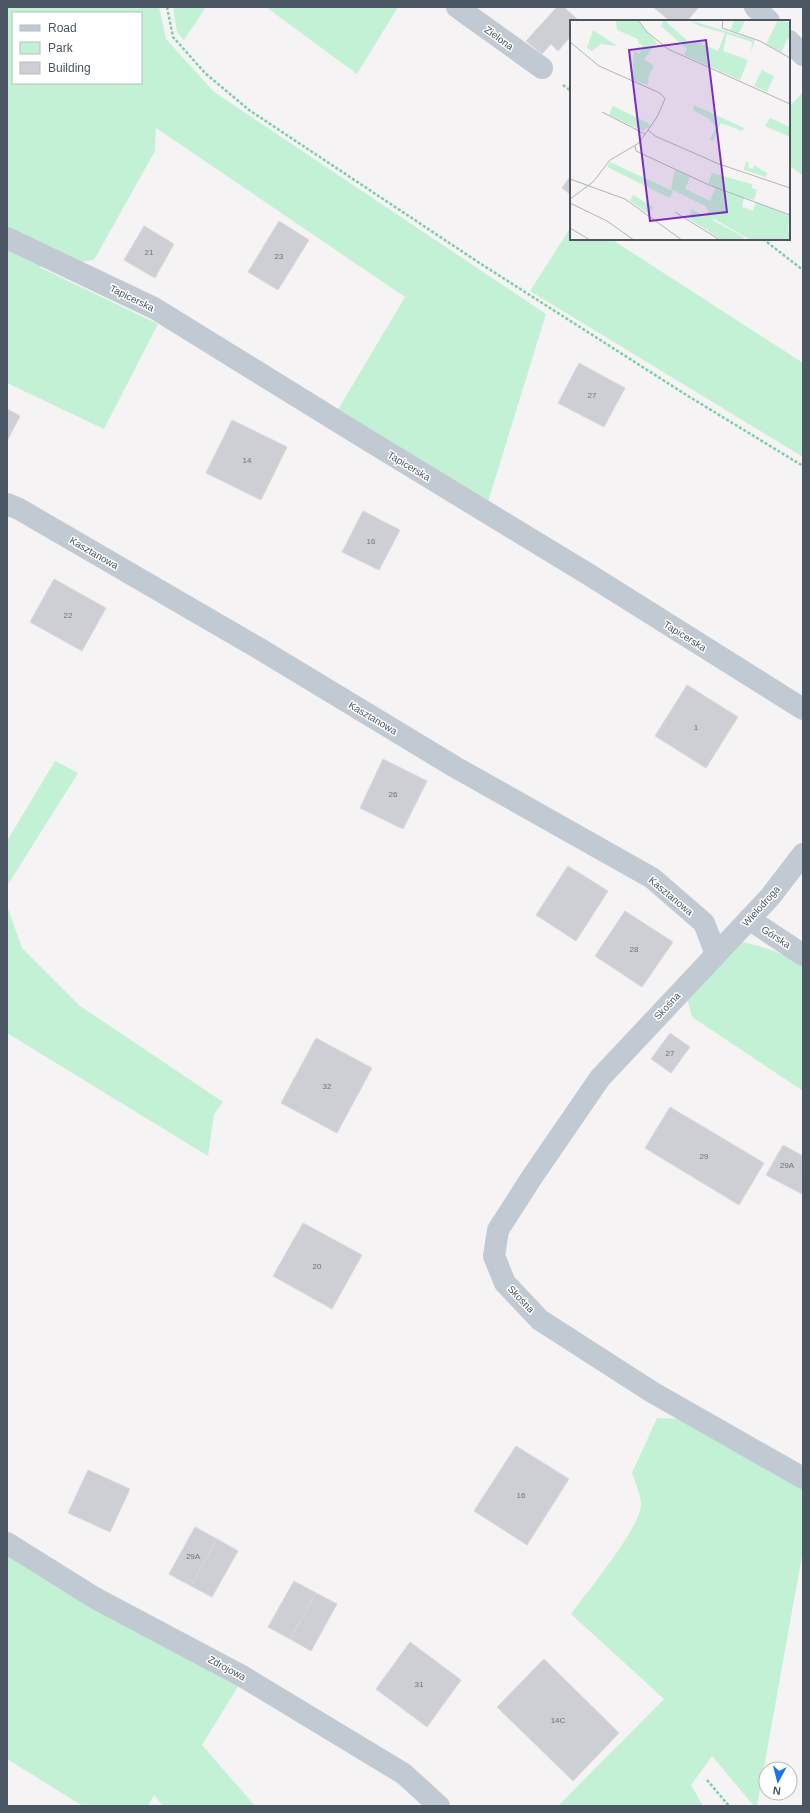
<svg xmlns="http://www.w3.org/2000/svg" width="810" height="1813" viewBox="0 0 810 1813" font-family="Arial,sans-serif">
<style>
.green{fill:#c3f1d5;fill-rule:evenodd}
.building{fill:#cdcfd5;stroke:#d7d9de}
.lines{fill:none;stroke-linecap:round;stroke-linejoin:round}
.path{stroke:#7ad0a6;stroke-width:2.5;stroke-dasharray:3 2;stroke-linecap:butt}
.minor{stroke:#c1cad2;stroke-width:22}
.labels{text-anchor:middle;dominant-baseline:central;stroke-width:3;stroke-linejoin:round;paint-order:stroke}
.number-label{font-size:8px;fill:#6b747e}
.street-label{font-size:10px;fill:#4a5661;stroke:#fff}
.inset-road{fill:none;stroke:#b1b4b9;stroke-width:1}
.view{fill:#7b2cbf;fill-opacity:0.15;stroke:#7b2cbf;stroke-width:2}
.inset-edge{fill:none;stroke:#4a5661;stroke-width:2}
</style>
<rect width="100%" height="100%" fill="#f5f3f3"/>
<!-- green -->
<g class="green">
<path d="M 7,7 L 159,7 L 166,39 L 214,92 L 546,314 L 488,502 L 336,413 L 405,297 L 156,128 L 155,151 L 94,260 L 39,267 L 158,324 L 104,429 L 7,383 ZM 13,13 L 141,13 L 141,83 L 13,83 Z"/>
<path d="M 173,7 L 206,7 L 184,40 L 177,32 Z"/>
<path d="M 266,7 L 398,7 L 357,74 Z"/>
<path d="M 803,92 L 803,176 L 789,165 L 789,107 Z"/>
<path d="M 571,227 L 571,239 L 611,239 L 803,363 L 803,457 L 530,291 Z"/>
<path d="M 55,761 L 78,773 L 7,886 L 7,841 Z"/>
<path d="M 7,906 L 22,948 L 80,1006 L 223,1102 L 214,1114 L 208,1156 L 7,1033 Z"/>
<path d="M 742,942 C 765,947 784,953 803,966 L 803,1091 L 692,1017 L 687,997 Z"/>
<path d="M 657,1418 L 682,1419 L 803,1487 L 803,1550 L 757,1806 L 754,1806 L 712,1756 L 691,1785 L 703,1806 L 558,1806 L 664,1699 L 571,1614 C 586,1593 643,1525 641,1503 C 640,1493 635,1482 632,1473 Z"/>
<path d="M 7,1547 L 239,1685 L 202,1745 L 255,1806 L 163,1806 L 154,1795 L 148,1806 L 83,1806 L 7,1759 Z"/>
</g>
<!-- building -->
<g class="building">
<path d="M 557,7 L 564,7 L 579,21 L 571,21 L 571,36 L 558,51 L 551,44 L 542,54 L 526,41 Z"/>
<path d="M 653,7 L 699,7 L 687,21 L 670,21 Z"/>
<path d="M 571,175 L 571,195 L 562,188 Z"/>
<path d="M 279,221 L 309,240 L 278,290 L 248,272 Z"/>
<path d="M 144,226 L 174,244 L 155,278 L 124,260 Z"/>
<path d="M 579,363 L 625,388 L 604,427 L 558,403 Z"/>
<path d="M 7,409 L 20,416 L 7,441 Z"/>
<path d="M 232,420 L 287,447 L 261,500 L 206,473 Z"/>
<path d="M 363,511 L 400,530 L 379,570 L 342,552 Z"/>
<path d="M 54,579 L 106,608 L 82,651 L 30,622 Z"/>
<path d="M 687,685 L 738,717 L 706,768 L 655,736 Z"/>
<path d="M 383,759 L 427,781 L 403,829 L 360,808 Z"/>
<path d="M 568,866 L 608,891 L 576,941 L 536,915 Z"/>
<path d="M 625,911 L 673,942 L 642,987 L 595,956 Z"/>
<path d="M 670,1033 L 690,1047 L 671,1073 L 651,1059 Z"/>
<path d="M 316,1038 L 372,1068 L 337,1133 L 281,1103 Z"/>
<path d="M 670,1107 L 764,1163 L 739,1205 L 645,1148 Z"/>
<path d="M 783,1145 L 803,1156 L 802,1194 L 766,1175 Z"/>
<path d="M 303,1223 L 362,1255 L 332,1309 L 273,1276 Z"/>
<path d="M 516,1446 L 569,1479 L 527,1545 L 474,1511 Z"/>
<path d="M 88,1470 L 130,1489 L 110,1532 L 68,1513 Z"/>
<path d="M 195,1527 L 217,1539 L 191,1586 L 169,1574 Z"/>
<path d="M 217,1539 L 238,1551 L 212,1597 L 191,1586 Z"/>
<path d="M 294,1581 L 316,1593 L 290,1639 L 268,1627 Z"/>
<path d="M 316,1593 L 337,1604 L 311,1651 L 290,1639 Z"/>
<path d="M 410,1642 L 461,1680 L 427,1727 L 376,1689 Z"/>
<path d="M 544,1659 L 619,1733 L 573,1781 L 497,1707 Z"/>
</g>
<g class="lines">
<!-- path -->
<g class="path">
<path d="M 167,7 L 173,37 L 205,73 L 249,110 L 478,262 L 688,396 L 803,466"/>
<path d="M 563,85 L 571,91"/>
<path d="M 763,239 L 803,270"/>
<path d="M 707,1780 L 729,1806"/>
</g>
<!-- minor -->
<g class="minor">
<path d="M 457,7 L 542,68"/>
<path d="M 755,7 L 769,21"/>
<path d="M 789,41 L 803,55"/>
<path d="M 7,238 L 154,308 L 366,439 L 588,574 L 803,709"/>
<path d="M 7,504 L 19,509 L 260,649 L 455,767 L 652,878 L 704,923 L 716,954"/>
<path d="M 803,854 L 770,897 L 600,1078 L 532,1177 L 498,1230 L 494,1256 L 505,1283 L 540,1320 L 652,1392 L 803,1478"/>
<path d="M 749,919 L 803,955"/>
<path d="M 7,1543 L 95,1598 L 242,1676 L 404,1774 L 439,1806"/>
</g>
</g>
<g class="labels">
<!-- number labels -->
<g class="number-label">
<text x="149" y="252">21</text>
<text x="279" y="256">23</text>
<text x="592" y="395">27</text>
<text x="247" y="460">14</text>
<text x="371" y="541">16</text>
<text x="68" y="615">22</text>
<text x="696" y="727">1</text>
<text x="393" y="794">26</text>
<text x="634" y="949">28</text>
<text x="670" y="1053">27</text>
<text x="327" y="1086">32</text>
<text x="704" y="1156">29</text>
<text x="787" y="1165">29A</text>
<text x="317" y="1266">20</text>
<text x="521" y="1495">16</text>
<text x="193" y="1556">29A</text>
<text x="419" y="1684">31</text>
<text x="558" y="1720">14C</text>
</g>
<!-- street labels -->
<g class="street-label">
<text transform="translate(499 38) rotate(36)">Zielona</text>
<text transform="translate(132 298) rotate(26)">Tapicerska</text>
<text transform="translate(409 466) rotate(31)">Tapicerska</text>
<text transform="translate(94 553) rotate(30)">Kasztanowa</text>
<text transform="translate(685 636) rotate(32)">Tapicerska</text>
<text transform="translate(373 718) rotate(31)">Kasztanowa</text>
<text transform="translate(671 896) rotate(40)">Kasztanowa</text>
<text transform="translate(761 906) rotate(-48)">Wielodroga</text>
<text transform="translate(776 937) rotate(33)">Górska</text>
<text transform="translate(667 1006) rotate(-47)">Skośna</text>
<text transform="translate(521 1299) rotate(46)">Skośna</text>
<text transform="translate(227 1668) rotate(28)">Zdrojowa</text>
</g>
</g>
<!-- overview -->
<g transform="translate(570 20)">
<rect width="220" height="220" fill="#f5f3f3"/>
<path d="M 46,0 L 67,0 L 87,23 L 74,39 L 84,46 L 79,55 L 78,65 L 62,60 L 64,30 L 69,34 L 71,31 L 66,25 L 71,28 L 73,25 L 69,24 L 68,19 L 47,10 ZM 94,0 L 121,24 L 123,20 L 148,31 L 155,13 L 129,6 L 119,0 L 185,20 L 181,31 L 182,22 L 157,14 L 153,31 L 178,40 L 170,60 L 114,35 L 117,29 L 91,6 ZM 165,0 L 175,0 L 169,13 L 160,10 ZM 208,0 L 220,3 L 220,19 L 218,18 L 211,32 L 196,24 ZM 23,10 L 46,25 L 45,26 L 31,24 L 22,31 L 17,28 ZM 192,50 L 204,56 L 197,72 L 184,66 ZM 124,85 L 174,108 L 172,111 L 151,103 L 143,121 L 140,120 L 146,107 L 138,98 L 123,90 ZM 43,86 L 78,103 L 80,106 L 73,111 L 39,95 ZM 200,98 L 220,107 L 220,117 L 195,106 ZM 176,141 L 179,143 L 178,147 L 183,149 L 184,145 L 197,153 L 196,157 L 174,150 ZM 40,142 L 103,171 L 100,178 L 37,147 ZM 105,150 L 120,157 L 115,169 L 140,181 L 145,168 L 138,163 L 142,153 L 182,164 L 182,168 L 187,170 L 184,180 L 174,177 L 172,187 L 183,191 L 186,182 L 220,196 L 218,208 L 220,220 L 181,220 L 144,199 L 135,186 L 101,169 ZM 63,175 L 83,187 L 79,194 L 60,181 ZM 122,189 L 135,197 L 139,190 L 144,201 L 174,217 L 172,220 L 152,220 L 118,198 Z" fill="#c3f1d5"/>
<path class="inset-road" d="M 68,0 L 77,12 L 98,29 L 220,84M 153,0 L 152,8 L 190,21 L 220,38M 0,22 L 29,46 L 90,73 L 95,79 L 87,97 L 69,123 L 40,140 L 23,162 L 0,179M 32,92 L 75,114M 78,110 L 85,116 L 149,144 L 220,168M 65,126 L 66,131 L 139,165 L 220,195M 0,159 L 55,179 L 112,220M 0,183 L 37,201 L 64,220M 105,192 L 150,220M 0,208 L 20,220"/>
<path class="view" d="M 136,20 L 157,192 L 80,201 L 59,30 Z"/>
<rect width="220" height="220" class="inset-edge"/>
</g>
<!-- border -->
<rect width="810" height="1813" fill="none" stroke="#4a5661" stroke-width="16"/>
<!-- legend -->
<rect x="12" y="12" width="130" height="72" fill="#ffffff" stroke="#b7bbc0"/>
<rect x="20" y="25" width="20" height="6" fill="#c1cad2" stroke="#b7bbc0"/>
<text x="48" y="32" font-size="12" fill="#4a5661">Road</text>
<rect x="20" y="42" width="20" height="12" fill="#c3f1d5" stroke="#b7bbc0"/>
<text x="48" y="52" font-size="12" fill="#4a5661">Park</text>
<rect x="20" y="62" width="20" height="12" fill="#cdcfd5" stroke="#b7bbc0"/>
<text x="48" y="72" font-size="12" fill="#4a5661">Building</text>
<!-- north arrow -->
<g transform="translate(778 1781) rotate(187)"><circle r="19" fill="#ffffff" stroke="#b7bbc0"/>
<path d="M0-3L7 15L0 10L-7 15Z" fill="#1a73e8"/>
<text y="-6" font-size="11" font-weight="bold" text-anchor="middle" fill="#4a5661">N</text>
</g>
</svg>
